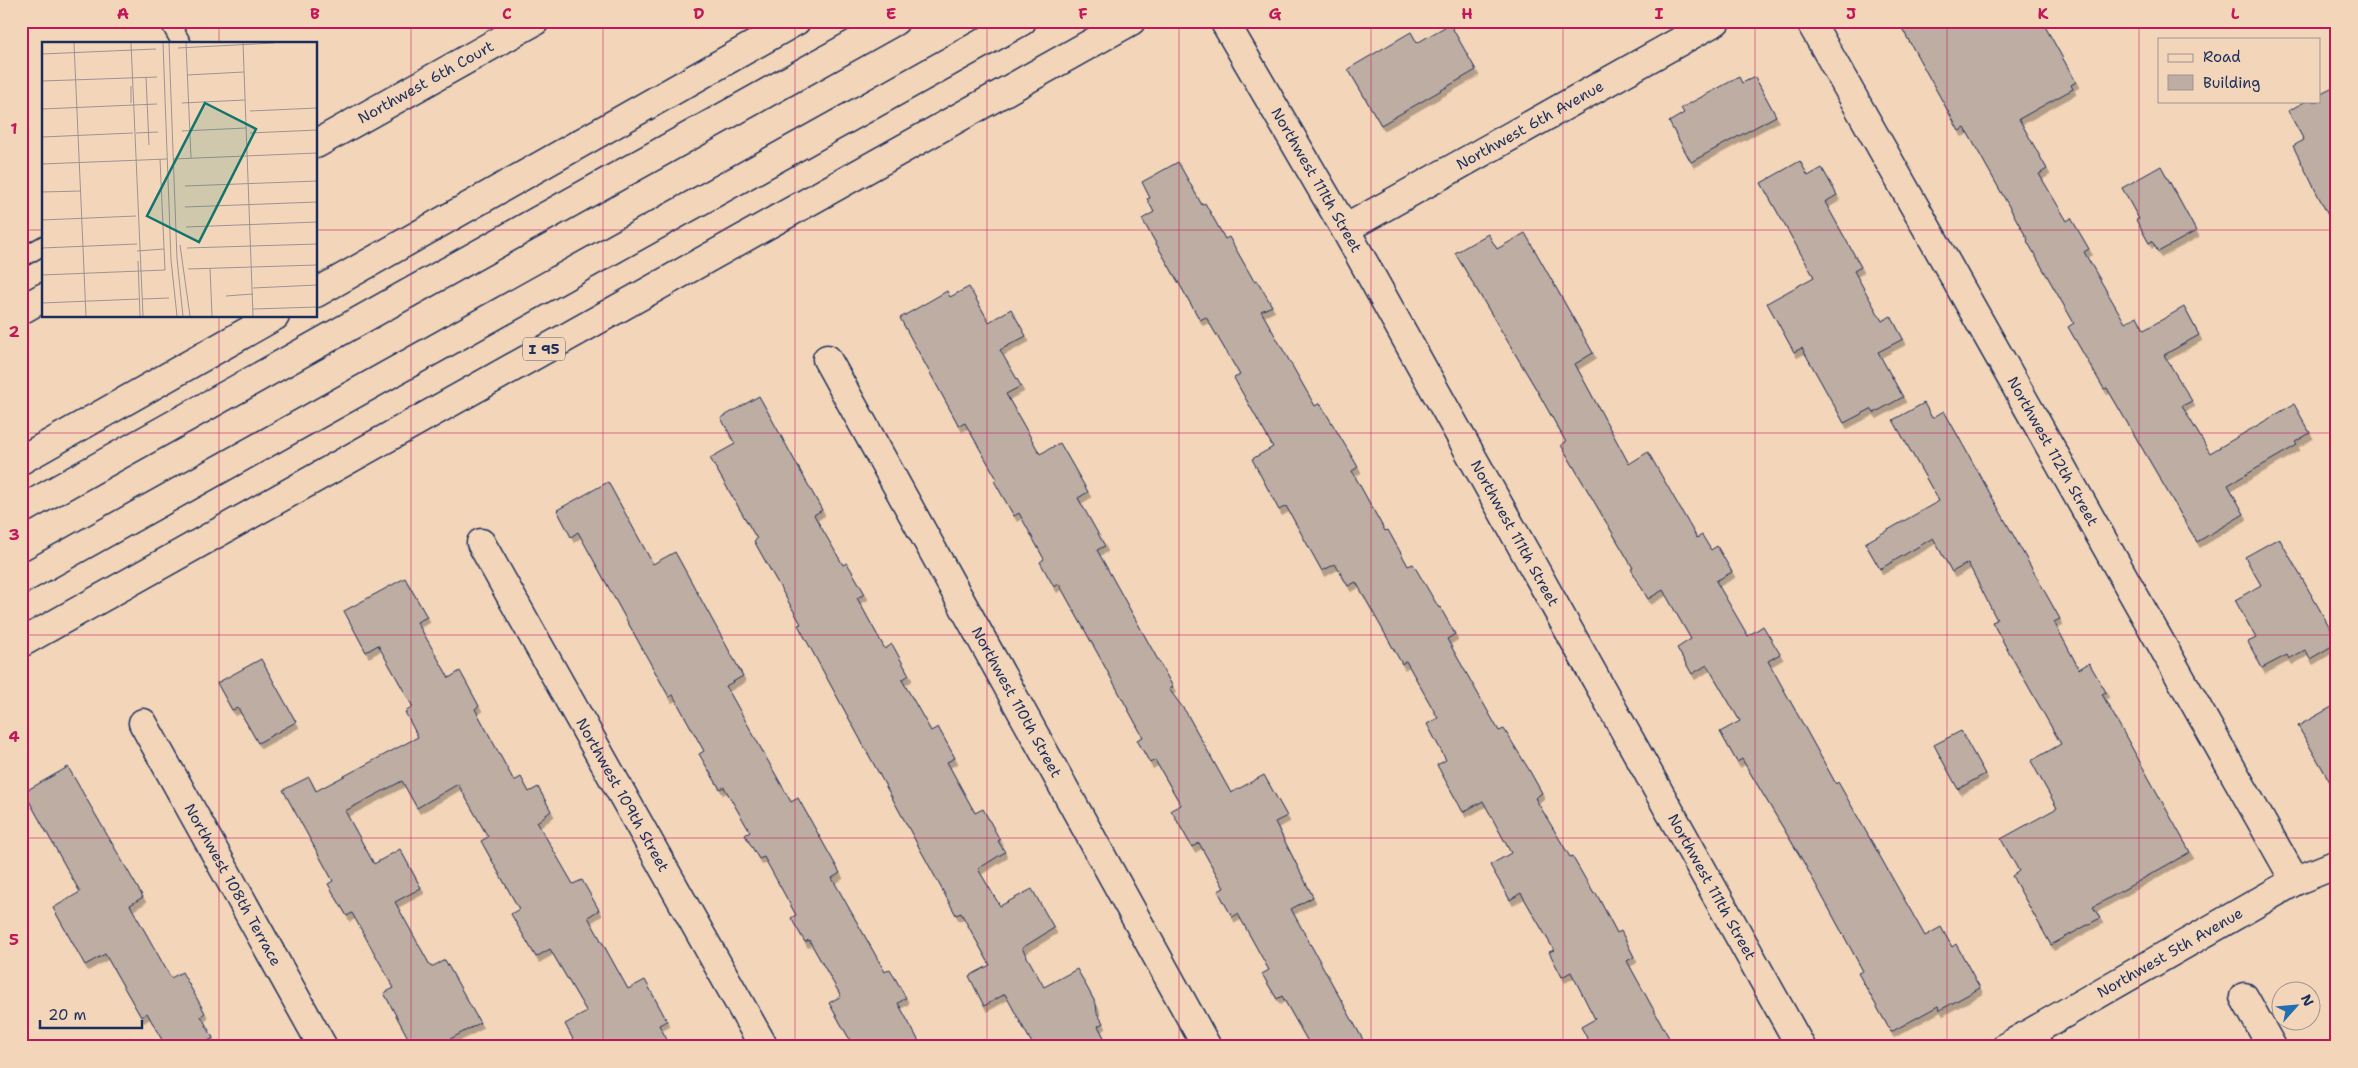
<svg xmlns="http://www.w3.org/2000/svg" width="2358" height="1068" viewBox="0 0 2358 1068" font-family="'Shantell Sans',sans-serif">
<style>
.building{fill:#beada3;stroke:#1b2f5e;filter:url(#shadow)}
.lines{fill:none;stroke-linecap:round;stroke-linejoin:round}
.lane-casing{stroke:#1b2f5e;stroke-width:21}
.street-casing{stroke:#1b2f5e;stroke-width:31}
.secondary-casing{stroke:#1b2f5e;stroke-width:31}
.highway-casing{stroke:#1b2f5e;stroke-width:31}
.lane{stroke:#f3d6b9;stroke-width:18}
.street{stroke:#f3d6b9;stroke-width:28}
.secondary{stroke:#f3d6b9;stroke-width:28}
.highway{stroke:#f3d6b9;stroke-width:28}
.grid{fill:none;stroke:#c2185b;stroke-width:1;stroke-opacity:0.55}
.labels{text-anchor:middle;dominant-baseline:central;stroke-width:4;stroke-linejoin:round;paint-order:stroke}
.shield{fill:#f3d6b9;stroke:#5c6179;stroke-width:1}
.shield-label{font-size:14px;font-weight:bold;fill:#1b2f5e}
.street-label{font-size:15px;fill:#1b2f5e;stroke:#f3d6b9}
.inset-road{fill:none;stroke:#9d9395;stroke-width:1}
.view{fill:#0f766e;fill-opacity:0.15;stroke:#0f766e;stroke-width:2.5}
.inset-edge{fill:none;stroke:#1b2f5e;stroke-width:2.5}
.neatline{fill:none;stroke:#c2185b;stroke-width:2}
.grid-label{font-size:16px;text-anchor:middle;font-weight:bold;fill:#c2185b}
</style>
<defs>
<filter id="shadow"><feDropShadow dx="3" dy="5.5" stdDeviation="0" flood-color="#0004"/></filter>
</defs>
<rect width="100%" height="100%" fill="#f3d6b9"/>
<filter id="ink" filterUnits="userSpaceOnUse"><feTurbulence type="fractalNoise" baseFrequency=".02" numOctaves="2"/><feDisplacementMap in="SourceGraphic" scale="10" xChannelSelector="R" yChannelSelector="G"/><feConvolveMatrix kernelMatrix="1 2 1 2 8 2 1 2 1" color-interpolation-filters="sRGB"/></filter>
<g filter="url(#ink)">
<!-- building -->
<g class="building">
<path d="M 1898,21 L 2042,21 L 2076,82 L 2071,85 L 2073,89 L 2019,119 L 2047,169 L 2039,174 L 2067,221 L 2071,218 L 2089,249 L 2084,252 L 2125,323 L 2137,316 L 2144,330 L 2184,307 L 2199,335 L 2164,355 L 2192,401 L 2182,406 L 2210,453 L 2294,404 L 2310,433 L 2295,442 L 2297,445 L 2228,485 L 2244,514 L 2197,542 L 2107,388 L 2104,389 L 2068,327 L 2074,323 L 2027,241 L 2028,240 L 1965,128 L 1959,131 Z"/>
<path d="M 1450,24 L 1476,70 L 1381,125 L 1348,69 L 1411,32 L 1417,43 Z"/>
<path d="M 1739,77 L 1742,83 L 1755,77 L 1776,116 L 1691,162 L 1669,122 L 1684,113 L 1681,108 Z"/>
<path d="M 2337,85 L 2337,233 L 2293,146 L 2304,140 L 2288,111 L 2306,101 L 2319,101 L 2319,94 Z"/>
<path d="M 1800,161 L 1808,176 L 1822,168 L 1837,195 L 1825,202 L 1861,267 L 1854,271 L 1882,321 L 1891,316 L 1903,339 L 1878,352 L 1903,397 L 1874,413 L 1871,409 L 1844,423 L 1802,348 L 1794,352 L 1767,303 L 1814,277 L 1761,183 Z"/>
<path d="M 1178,162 L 1202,205 L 1205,203 L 1225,239 L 1229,237 L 1254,281 L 1257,280 L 1272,306 L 1261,311 L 1315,406 L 1320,403 L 1358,467 L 1352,471 L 1385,531 L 1388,530 L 1408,566 L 1413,564 L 1439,608 L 1440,607 L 1455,634 L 1447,639 L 1499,731 L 1504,729 L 1528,768 L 1542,793 L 1535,798 L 1570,857 L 1572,856 L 1594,894 L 1596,893 L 1617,933 L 1621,931 L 1634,957 L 1627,961 L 1674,1047 L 1592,1047 L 1581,1027 L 1595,1019 L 1571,972 L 1562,977 L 1549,952 L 1554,950 L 1521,893 L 1510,900 L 1490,865 L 1511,853 L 1483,801 L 1463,812 L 1437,765 L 1446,760 L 1427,724 L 1438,718 L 1406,661 L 1402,664 L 1356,582 L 1348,586 L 1335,564 L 1322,571 L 1286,506 L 1279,510 L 1252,459 L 1273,447 L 1234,378 L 1240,375 L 1206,317 L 1200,320 L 1142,219 L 1154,212 L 1147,199 L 1150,198 L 1142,182 Z"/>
<path d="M 2161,166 L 2196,231 L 2158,252 L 2152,241 L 2149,243 L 2136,220 L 2139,219 L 2122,188 Z"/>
<path d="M 1525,233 L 1593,353 L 1575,364 L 1629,464 L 1648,452 L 1697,538 L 1702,535 L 1711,550 L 1717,546 L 1732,572 L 1716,581 L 1748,636 L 1763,626 L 1780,654 L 1768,661 L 1836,784 L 1838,782 L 1925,936 L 1941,927 L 1952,947 L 1956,944 L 1980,988 L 1940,1010 L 1938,1006 L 1891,1032 L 1858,973 L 1863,971 L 1803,861 L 1742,759 L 1737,762 L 1720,732 L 1740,721 L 1707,665 L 1692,674 L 1677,648 L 1691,639 L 1663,590 L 1648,599 L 1631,569 L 1633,568 L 1561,445 L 1566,442 L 1535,387 L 1455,253 L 1488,234 L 1497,249 Z"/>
<path d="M 969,287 L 989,322 L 1011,309 L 1026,336 L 1000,350 L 1021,386 L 1006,394 L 1040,454 L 1060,443 L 1088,492 L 1078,498 L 1105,546 L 1097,550 L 1173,687 L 1169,689 L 1186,712 L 1231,793 L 1264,775 L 1287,816 L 1275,822 L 1313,897 L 1291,909 L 1367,1047 L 1311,1047 L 1282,996 L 1277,999 L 1262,974 L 1269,970 L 1238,914 L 1232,917 L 1218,891 L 1224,888 L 1199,843 L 1192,847 L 1171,810 L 1181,805 L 1155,760 L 1150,763 L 1137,740 L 1143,737 L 1098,654 L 1059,584 L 1054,587 L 1040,562 L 1044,559 L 1019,513 L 1014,516 L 994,481 L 997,479 L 965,423 L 959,426 L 900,318 L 947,291 L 950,297 Z"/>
<path d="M 759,396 L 822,510 L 814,515 L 843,565 L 847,563 L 865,594 L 857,598 L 885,649 L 892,644 L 909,675 L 902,680 L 931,731 L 938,727 L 955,758 L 947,762 L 975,813 L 983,809 L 1000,840 L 998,841 L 1005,852 L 978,869 L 1000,906 L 1032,889 L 1054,928 L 1022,948 L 1044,987 L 1077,969 L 1096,1004 L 1097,1013 L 1103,1023 L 1098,1026 L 1109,1047 L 1034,1047 L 1005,994 L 984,1006 L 969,976 L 990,965 L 961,913 L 956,915 L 932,871 L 798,625 L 801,624 L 754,541 L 757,539 L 710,458 L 735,444 L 721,418 Z"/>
<path d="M 1924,403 L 1932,418 L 1944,411 L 2060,619 L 2054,622 L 2079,669 L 2089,663 L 2106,692 L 2102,694 L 2190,852 L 2093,907 L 2100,918 L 2051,945 L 2012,876 L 2019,871 L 2001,839 L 2057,808 L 2031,761 L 2061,744 L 1992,622 L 1997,620 L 1968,563 L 1952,572 L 1933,538 L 1880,569 L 1865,543 L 1939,501 L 1893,420 Z"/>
<path d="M 608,482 L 653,564 L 675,552 L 743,676 L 726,686 L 791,802 L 798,798 L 840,873 L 832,878 L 885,972 L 890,969 L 906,998 L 898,1003 L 922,1047 L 854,1047 L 829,1003 L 841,996 L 809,940 L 805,942 L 791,918 L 796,915 L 764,857 L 759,859 L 745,835 L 750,832 L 724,787 L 720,789 L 699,754 L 704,751 L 673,695 L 669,697 L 578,532 L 571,537 L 557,510 Z"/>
<path d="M 2279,538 L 2337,640 L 2337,643 L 2310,659 L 2305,650 L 2289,659 L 2287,655 L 2262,668 L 2248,642 L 2256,638 L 2235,600 L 2261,585 L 2245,557 Z"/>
<path d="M 405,578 L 427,617 L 417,622 L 449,678 L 460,671 L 479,706 L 475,709 L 514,781 L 521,777 L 529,792 L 538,787 L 551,811 L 537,822 L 573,884 L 582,880 L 599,910 L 588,917 L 628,989 L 645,980 L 667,1021 L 659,1025 L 671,1047 L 577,1047 L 565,1024 L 587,1012 L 550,949 L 536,957 L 511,914 L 519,909 L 481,841 L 488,837 L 458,784 L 417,808 L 402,781 L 345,811 L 374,864 L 400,849 L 421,888 L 395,902 L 431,967 L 445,960 L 480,1023 L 435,1047 L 413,1047 L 384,993 L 394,988 L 352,913 L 347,916 L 328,884 L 333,881 L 283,790 L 309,777 L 316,791 L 418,737 L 405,712 L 413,707 L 378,645 L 366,652 L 344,611 Z"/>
<path d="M 261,659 L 296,722 L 258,743 L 238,708 L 232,710 L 217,683 Z"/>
<path d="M 2337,704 L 2337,794 L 2298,726 Z"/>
<path d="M 1961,731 L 1985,774 L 1958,789 L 1934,745 Z"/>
<path d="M 68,767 L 143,897 L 130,905 L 171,978 L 182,972 L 205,1013 L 201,1016 L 213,1038 L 198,1047 L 166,1047 L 147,1013 L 141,1017 L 105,954 L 85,965 L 53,908 L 80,892 L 24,792 Z"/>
</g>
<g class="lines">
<!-- lane casing -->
<g class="lane-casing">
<g id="lane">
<path d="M 169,21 L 182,44"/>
<path d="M 21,258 L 44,245"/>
<path d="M 2035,1031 L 2044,1047"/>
</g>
</g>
<!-- street casing -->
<g class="street-casing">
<g id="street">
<path id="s1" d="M 1810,21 L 2295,881"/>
<path id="s2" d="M 316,144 L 535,21"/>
<path id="s3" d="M 1345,229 L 1716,21"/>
<path d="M 21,310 L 44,297"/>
<path id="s4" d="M 827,359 L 1207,1047"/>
<path id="s5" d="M 481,543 L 764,1047"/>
<path id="s6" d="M 143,723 L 323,1047"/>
<path d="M 2244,997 L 2272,1047"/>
<path id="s7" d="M 2006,1047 L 2295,881 L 2337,864"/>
</g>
</g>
<!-- secondary casing -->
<g class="secondary-casing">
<g id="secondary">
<path id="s8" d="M 1224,21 L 1345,229 L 1801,1047"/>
</g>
</g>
<!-- highway casing -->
<g class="highway-casing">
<g id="highway">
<path d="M 316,293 L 796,21"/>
<path d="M 21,460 L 275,316"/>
<path d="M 21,510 L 895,21"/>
<path d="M 21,580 L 1022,21"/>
<path d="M 21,643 L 1131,21"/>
</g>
</g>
<!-- lane -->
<use href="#lane" class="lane"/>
<!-- street -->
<use href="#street" class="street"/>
<!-- secondary -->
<use href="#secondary" class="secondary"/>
<!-- highway -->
<use href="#highway" class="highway"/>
</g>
</g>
<!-- grid -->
<path class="grid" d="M 219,21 L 219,44M 411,21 L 411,1047M 603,21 L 603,1047M 795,21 L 795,1047M 987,21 L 987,1047M 1179,21 L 1179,1047M 1371,21 L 1371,1047M 1563,21 L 1563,1047M 1755,21 L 1755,1047M 1947,21 L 1947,1047M 2139,21 L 2139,1047M 21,230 L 44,230M 316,230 L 2337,230M 219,316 L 219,1047M 21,433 L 2337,433M 21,635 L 2337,635M 21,838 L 2337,838"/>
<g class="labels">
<!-- shield labels -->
<rect class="shield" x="523" y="337.5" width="42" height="23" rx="4"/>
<g class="shield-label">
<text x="544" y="349">I 95</text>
</g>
<!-- street labels -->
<g class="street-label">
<text stroke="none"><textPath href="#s2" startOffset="126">Northwest 6th Court</textPath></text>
<text stroke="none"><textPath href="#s3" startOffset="212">Northwest 6th Avenue</textPath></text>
<text stroke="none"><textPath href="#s8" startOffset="184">Northwest 111th Street</textPath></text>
<text stroke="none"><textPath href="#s1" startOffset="494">Northwest 112th Street</textPath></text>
<text stroke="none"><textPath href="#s8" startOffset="589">Northwest 111th Street</textPath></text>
<text stroke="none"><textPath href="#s4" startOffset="392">Northwest 110th Street</textPath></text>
<text stroke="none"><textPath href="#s5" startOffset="289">Northwest 109th Street</textPath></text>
<text stroke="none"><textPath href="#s6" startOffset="185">Northwest 108th Terrace</textPath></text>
<text stroke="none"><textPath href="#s8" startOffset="994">Northwest 111th Street</textPath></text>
<text stroke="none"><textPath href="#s7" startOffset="189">Northwest 5th Avenue</textPath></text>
</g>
</g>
<!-- overview -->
<g transform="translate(42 42)">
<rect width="275" height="275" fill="#f3d6b9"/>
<path class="inset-road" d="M 32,1 L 44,274M 89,1 L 101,274M 121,1 L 129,218 L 135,274M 127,1 L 135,217 L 141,274M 144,1 L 149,116M 201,1 L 211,274M 136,6 L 232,1M 0,12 L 114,7M 145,33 L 202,30M 104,35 L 107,103M 0,39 L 115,35M 89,44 L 89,61M 140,61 L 203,58M 0,67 L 115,62M 208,69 L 275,66M 140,89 L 204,86M 94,91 L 116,90M 208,91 L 275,88M 0,95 L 91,91M 131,117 L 275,111M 0,122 L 125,117M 143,144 L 275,139M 0,150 L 39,149M 143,165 L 275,160M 0,178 L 94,174M 144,185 L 275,180M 138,203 L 148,274M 0,206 L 95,202M 145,206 L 275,202M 95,209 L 122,207M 96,219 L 98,274M 168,226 L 170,274M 146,227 L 275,223M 0,233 L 123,228 L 118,117M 211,246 L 275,243M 184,254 L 211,252M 100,257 L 127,256M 0,261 L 97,257M 211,267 L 275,265"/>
<path class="view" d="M 163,61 L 214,87 L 157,200 L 105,174 Z"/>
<rect width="275" height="275" class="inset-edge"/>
</g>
<!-- margin -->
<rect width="2358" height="1068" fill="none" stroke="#f3d6b9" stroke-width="55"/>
<!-- legend -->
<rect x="2158" y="38" width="162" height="65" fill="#f3d6b9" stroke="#9d9395"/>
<rect x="2168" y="54" width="25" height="8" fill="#f3d6b9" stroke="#9d9395"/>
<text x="2203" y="62" font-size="15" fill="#1b2f5e">Road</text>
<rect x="2168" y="75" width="25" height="15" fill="#beada3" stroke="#9d9395"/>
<text x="2203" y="88" font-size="15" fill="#1b2f5e">Building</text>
<!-- north arrow -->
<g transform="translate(2296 1006) rotate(63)"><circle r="24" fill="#f3d6b9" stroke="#9d9395"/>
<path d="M0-4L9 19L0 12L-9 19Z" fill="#1f6fb2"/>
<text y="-8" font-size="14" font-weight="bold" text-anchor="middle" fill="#1b2f5e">N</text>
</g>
<!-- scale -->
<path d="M40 1020v8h102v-8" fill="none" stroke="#1b2f5e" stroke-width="2.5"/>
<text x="48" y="1020" font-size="15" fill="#1b2f5e" stroke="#f3d6b9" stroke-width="4" paint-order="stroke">20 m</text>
<rect x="28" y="28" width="2302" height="1012" class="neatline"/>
<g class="grid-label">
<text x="123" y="19">A</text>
<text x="315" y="19">B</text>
<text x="507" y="19">C</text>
<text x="699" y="19">D</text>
<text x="891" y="19">E</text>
<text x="1083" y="19">F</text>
<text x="1275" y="19">G</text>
<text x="1467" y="19">H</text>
<text x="1659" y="19">I</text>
<text x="1851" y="19">J</text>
<text x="2043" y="19">K</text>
<text x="2235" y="19">L</text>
<text x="14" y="134">1</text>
<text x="14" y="337">2</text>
<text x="14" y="540">3</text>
<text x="14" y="742">4</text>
<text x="14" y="945">5</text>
</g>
</svg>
